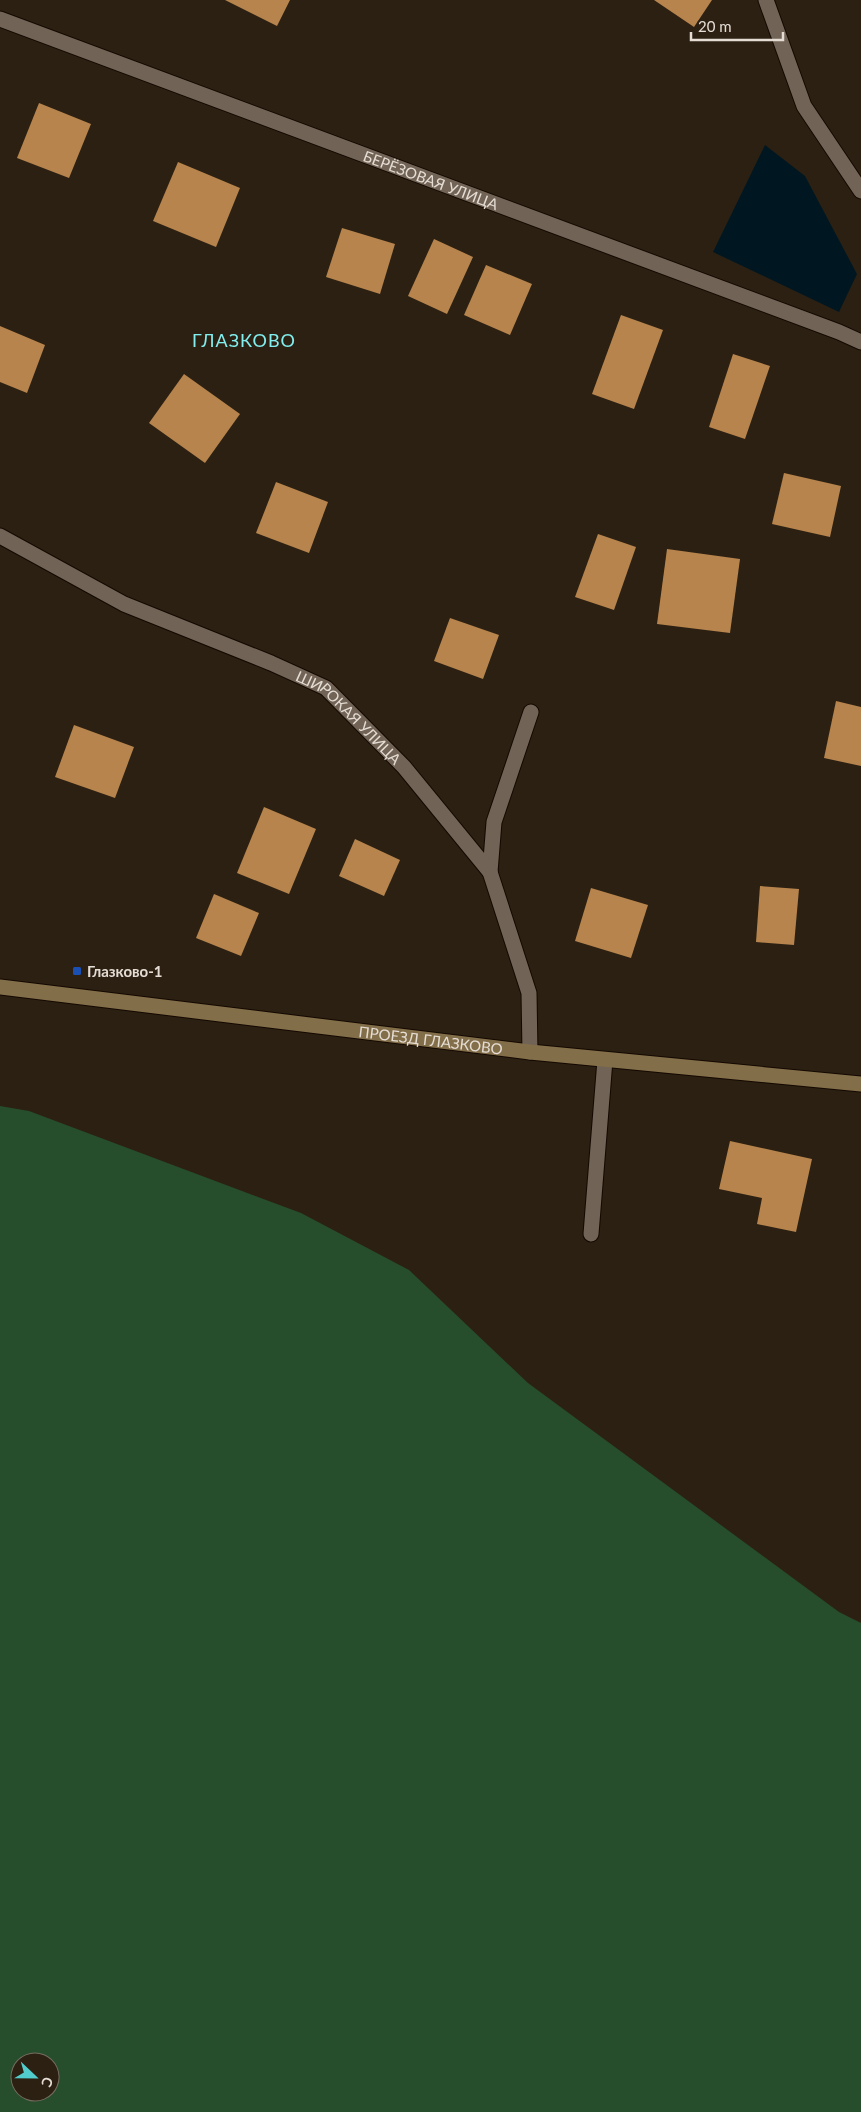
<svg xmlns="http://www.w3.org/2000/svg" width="861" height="2112" viewBox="0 0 861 2112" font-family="Lato,sans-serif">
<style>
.green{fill:#264d2c;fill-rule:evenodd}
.water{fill:#001721}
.building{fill:#b6844c}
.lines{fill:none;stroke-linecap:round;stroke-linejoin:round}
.lane-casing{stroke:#140901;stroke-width:17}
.street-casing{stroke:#140901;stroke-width:17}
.secondary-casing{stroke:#140901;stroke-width:17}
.lane{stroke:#716355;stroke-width:15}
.street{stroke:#716355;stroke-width:15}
.secondary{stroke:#836e4a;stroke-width:15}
.transit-dot{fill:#1a4fb4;stroke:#2c2013;stroke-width:2}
.labels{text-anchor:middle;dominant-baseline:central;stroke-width:5;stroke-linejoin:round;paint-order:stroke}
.street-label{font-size:15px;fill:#e5ddd4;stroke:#2c2013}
.poi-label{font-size:15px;font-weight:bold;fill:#e5ddd4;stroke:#2c2013;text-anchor:start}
.quarter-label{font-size:18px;letter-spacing:1px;fill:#82eeee;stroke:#2c2013}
</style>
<rect width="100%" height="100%" fill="#2c2013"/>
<!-- green -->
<path class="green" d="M 0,1106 L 29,1111 L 301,1213 L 409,1270 L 528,1383 L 839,1612 L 861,1623 L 861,2112 L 0,2112 ZM 20,2062 L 50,2062 L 50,2092 L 20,2092 Z"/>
<!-- water -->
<path class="water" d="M 765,145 L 805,176 L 857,274 L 839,312 L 713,252 Z"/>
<!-- building -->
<g class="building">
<path d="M 225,0 L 290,0 L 277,26 Z"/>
<path d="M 654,0 L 712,0 L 694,27 Z"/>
<path d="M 39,103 L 91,124 L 69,178 L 17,158 Z"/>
<path d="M 178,162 L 240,188 L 216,247 L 153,221 Z"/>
<path d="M 342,228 L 395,244 L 380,294 L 326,277 Z"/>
<path d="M 434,239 L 473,257 L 447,314 L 408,296 Z"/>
<path d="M 486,265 L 532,284 L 510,335 L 464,315 Z"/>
<path d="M 621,315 L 663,330 L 634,409 L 592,394 Z"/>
<path d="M 0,326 L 45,345 L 27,393 L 0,382 Z"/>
<path d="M 733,354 L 770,366 L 745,439 L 709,427 Z"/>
<path d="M 184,374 L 240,414 L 205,463 L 149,423 Z"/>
<path d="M 784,473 L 841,486 L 830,537 L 772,524 Z"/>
<path d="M 276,482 L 328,502 L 309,553 L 256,533 Z"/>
<path d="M 598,534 L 636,547 L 614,610 L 575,597 Z"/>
<path d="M 667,549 L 740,559 L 730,633 L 657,624 Z"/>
<path d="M 450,618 L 499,635 L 483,679 L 434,661 Z"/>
<path d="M 836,701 L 861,707 L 861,766 L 824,758 Z"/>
<path d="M 74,725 L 134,747 L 115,798 L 55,777 Z"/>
<path d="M 264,807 L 316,829 L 289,894 L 237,873 Z"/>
<path d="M 355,839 L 400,860 L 384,896 L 339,876 Z"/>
<path d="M 760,886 L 799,889 L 794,945 L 756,942 Z"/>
<path d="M 591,888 L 648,905 L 631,958 L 575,941 Z"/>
<path d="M 214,894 L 259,913 L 241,956 L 196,938 Z"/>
<path d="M 730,1141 L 812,1159 L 796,1232 L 757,1224 L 762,1198 L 719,1189 Z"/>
</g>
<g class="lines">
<!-- lane casing -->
<g class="lane-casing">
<g id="lane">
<path d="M 490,872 L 494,822 L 531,712"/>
<path d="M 591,1234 L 605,1060"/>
</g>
</g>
<!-- street casing -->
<g class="street-casing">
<g id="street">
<path d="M 766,0 L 804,106 L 861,191"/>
<path id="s1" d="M 0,19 L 839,332 L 861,342"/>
<path id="s2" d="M 0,536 L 124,604 L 271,663 L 326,688 L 404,767 L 490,872 L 529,993 L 530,1052"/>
</g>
</g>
<!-- secondary casing -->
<g class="secondary-casing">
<g id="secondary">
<path id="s3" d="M 0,987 L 530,1052 L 861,1084"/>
</g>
</g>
<!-- lane -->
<use href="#lane" class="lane"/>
<!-- street -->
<use href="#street" class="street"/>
<!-- secondary -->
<use href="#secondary" class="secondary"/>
</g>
<!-- markers -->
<rect class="transit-dot" x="72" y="966" width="10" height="10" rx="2.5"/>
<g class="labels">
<!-- street labels -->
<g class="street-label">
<text stroke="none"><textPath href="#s1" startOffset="460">БЕРЁЗОВАЯ УЛИЦА</textPath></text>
<text stroke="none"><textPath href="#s2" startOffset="396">ШИРОКАЯ УЛИЦА</textPath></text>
<text stroke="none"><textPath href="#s3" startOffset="434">ПРОЕЗД ГЛАЗКОВО</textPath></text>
</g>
<!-- poi labels -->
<g class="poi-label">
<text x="87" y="971">Глазково-1</text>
</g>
<!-- quarter labels -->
<g class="quarter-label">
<text x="244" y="340">ГЛАЗКОВО</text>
</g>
</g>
<!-- north arrow -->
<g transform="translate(35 2077) rotate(112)"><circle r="24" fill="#2c2013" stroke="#766c60"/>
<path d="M0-4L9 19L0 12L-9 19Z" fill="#52cdcd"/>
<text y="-8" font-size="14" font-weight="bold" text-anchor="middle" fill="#e5ddd4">С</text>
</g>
<!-- scale -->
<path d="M691 32v8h92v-8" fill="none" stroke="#e5ddd4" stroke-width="2.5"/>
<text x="698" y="32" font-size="15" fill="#e5ddd4" stroke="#2c2013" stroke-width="4" paint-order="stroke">20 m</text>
</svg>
